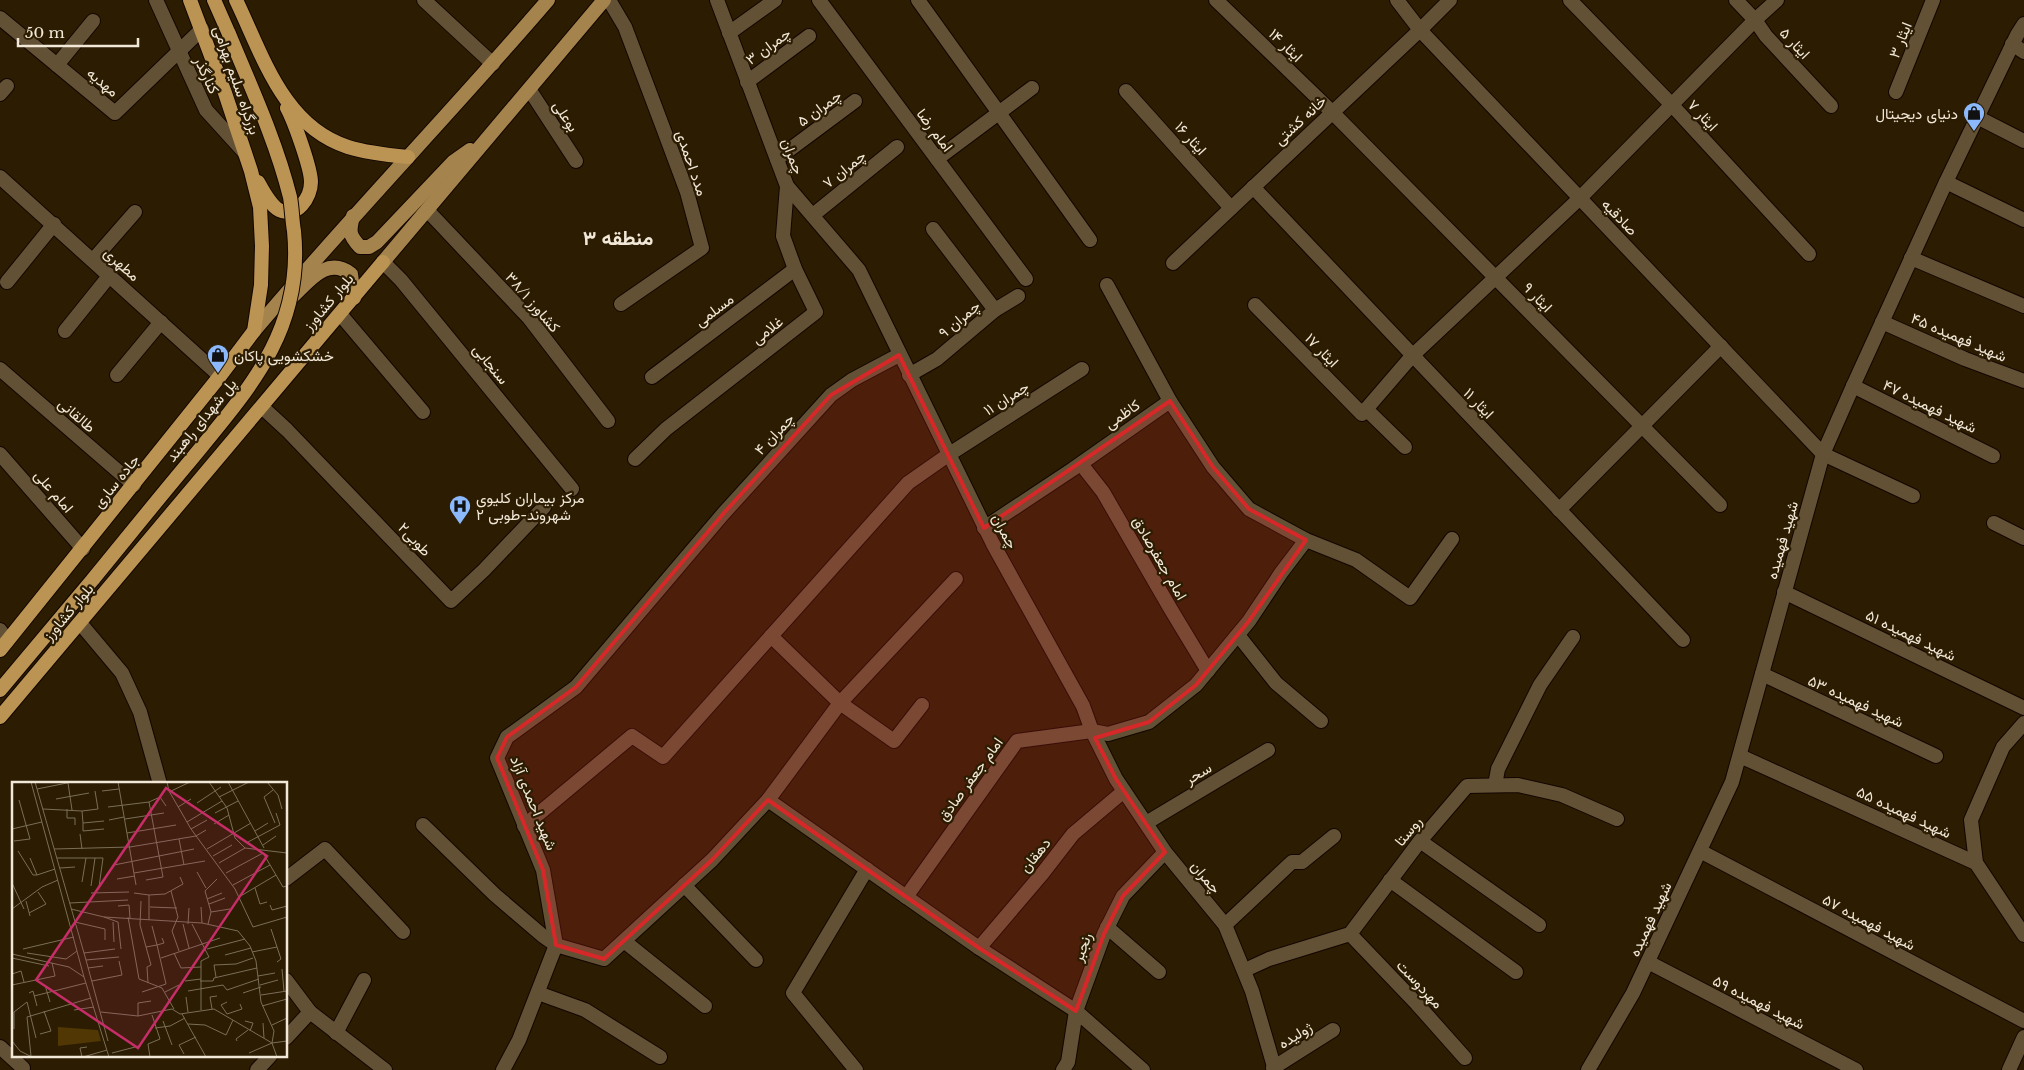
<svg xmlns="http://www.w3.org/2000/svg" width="2024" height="1070" viewBox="0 0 2024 1070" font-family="'Libre Baskerville',Vazirmatn,serif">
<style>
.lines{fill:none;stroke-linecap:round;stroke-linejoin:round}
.minor-casing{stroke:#130600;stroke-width:16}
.tertiary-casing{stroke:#130600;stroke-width:16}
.primary-casing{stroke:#130600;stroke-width:16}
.trunk-casing{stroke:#130600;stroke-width:16}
.minor{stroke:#635136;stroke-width:14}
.tertiary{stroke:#635136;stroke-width:14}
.primary{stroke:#a5834c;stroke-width:14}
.trunk{stroke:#bb9454;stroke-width:14}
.trunk-bridge-casing{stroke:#130600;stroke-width:16;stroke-linecap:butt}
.trunk-bridge{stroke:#bb9454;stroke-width:14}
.marked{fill:#d62828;fill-opacity:0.2;stroke:#d62828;stroke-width:4;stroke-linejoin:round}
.labels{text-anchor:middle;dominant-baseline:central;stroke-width:4.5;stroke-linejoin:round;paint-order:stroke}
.street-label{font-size:15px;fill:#f2e8d8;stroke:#2b1c02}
.poi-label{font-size:15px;fill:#f2e8d8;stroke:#2b1c02;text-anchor:start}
.district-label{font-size:20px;font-weight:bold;fill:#f2e8d8;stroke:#2b1c02}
.inset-road{fill:none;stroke:#7b6e58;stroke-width:1}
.view{fill:#c72d68;fill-opacity:0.15;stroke:#c72d68;stroke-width:2.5}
.inset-edge{fill:none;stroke:#f2e8d8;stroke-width:2.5}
</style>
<rect width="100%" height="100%" fill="#2b1c02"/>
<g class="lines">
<!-- minor casing -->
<g class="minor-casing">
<g id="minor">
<path d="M 156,0 L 206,110 L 245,153"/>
<path d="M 424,0 L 493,64"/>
<path d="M 609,0 L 625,27 L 662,125 L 687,192 L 702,248 L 621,304"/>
<path d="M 819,0 L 1026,279"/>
<path d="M 918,0 L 1090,240"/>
<path d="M 1216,0 L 1332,112 L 1720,505"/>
<path d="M 1570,0 L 1671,104 L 1809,254"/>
<path d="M 1736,0 L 1755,20 L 1766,36 L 1831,106"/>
<path d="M 0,18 L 115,113 L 202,29"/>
<path d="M 729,33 L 775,0"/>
<path d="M 2012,44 L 2024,52"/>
<path d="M 57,65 L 93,21"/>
<path d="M 747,82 L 809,36"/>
<path d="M 529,89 L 576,161"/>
<path d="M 1126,91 L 1231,208"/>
<path d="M 1896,92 L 1933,0"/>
<path d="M 0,94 L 7,86"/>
<path d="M 1977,117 L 2024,141"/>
<path d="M 777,159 L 855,101"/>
<path d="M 937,159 L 1032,88"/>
<path d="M 0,177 L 220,376"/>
<path d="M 1946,182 L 2024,220"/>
<path d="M 1253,187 L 1683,640"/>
<path d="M 427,210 L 529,318 L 608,421"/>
<path d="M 813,215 L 897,147"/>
<path d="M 1911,258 L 2024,306"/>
<path d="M 93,260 L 135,212"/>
<path d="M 383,262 L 401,280 L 572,489"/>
<path d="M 1173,263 L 1420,30"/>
<path d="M 7,282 L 54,224"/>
<path d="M 1255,305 L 1362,414 L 1412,356 L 1580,198 L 1755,20 L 1777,0"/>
<path d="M 995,310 L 1018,296"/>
<path d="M 340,314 L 423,412"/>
<path d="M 1882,322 L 1965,359 L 2024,381"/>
<path d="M 65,331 L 110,275"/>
<path d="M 0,369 L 134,485"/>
<path d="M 117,375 L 161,322"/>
<path d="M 909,375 L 937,359 L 995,310 L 933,229"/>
<path d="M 652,377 L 795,269"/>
<path d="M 1853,386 L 1993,456"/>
<path d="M 1170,401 L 1213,467 L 1249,509 L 1306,540 L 1356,560 L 1410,598 L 1452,539"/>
<path d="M 262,407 L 287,430 L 451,601 L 484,570 L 544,507"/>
<path d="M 1366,409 L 1405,447"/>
<path d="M 0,454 L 83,549"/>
<path d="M 1823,454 L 1913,496"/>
<path d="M 635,459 L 666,429 L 816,312 L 795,269 L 783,236 L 787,186"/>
<path d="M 1081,464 L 1103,492 L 1170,608 L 1208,671"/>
<path d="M 1559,510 L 1721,346"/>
<path d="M 1994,523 L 2024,538"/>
<path d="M 984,528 L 1073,469 L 1170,401 L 1107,285"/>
<path d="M 1784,592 L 2024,708"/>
<path d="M 0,630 L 7,641"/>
<path d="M 1238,635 L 1276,683 L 1321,721"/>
<path d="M 1762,674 L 1936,756"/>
<path d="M 922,705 L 894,741 L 840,703 L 956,579"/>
<path d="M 1740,756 L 1976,863 L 2024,935"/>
<path d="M 1495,785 L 1498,769 L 1540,685 L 1573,637"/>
<path d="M 768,800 L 979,948 L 1076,1011 L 1143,1070"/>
<path d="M 1146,823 L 1268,750"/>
<path d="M 423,825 L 495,895 L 543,936 L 556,945 L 604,959 L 712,860 L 768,800 L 840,703 L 771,636"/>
<path d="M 524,826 L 632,736 L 663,757 L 908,483 L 948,455 L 1082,369"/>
<path d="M 1420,841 L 1539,925"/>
<path d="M 1700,851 L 2024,1021"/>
<path d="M 1976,863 L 1971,820 L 2003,747 L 2024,723"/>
<path d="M 286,879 L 325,849 L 403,932"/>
<path d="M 1390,880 L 1516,972"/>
<path d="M 684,885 L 756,960"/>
<path d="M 906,897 L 1017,741 L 1092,731 L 1108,734 L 1149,722 L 1196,685 L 1249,621 L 1281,573 L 1306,540"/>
<path d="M 1225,925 L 1292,862 L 1302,862 L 1334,836"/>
<path d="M 1107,927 L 1159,972"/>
<path d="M 1350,934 L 1417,1004 L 1465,1058"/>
<path d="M 624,941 L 705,1006"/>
<path d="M 979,948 L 1042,874 L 1073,834 L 1124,791"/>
<path d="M 1648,962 L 1856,1070"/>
<path d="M 1245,970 L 1269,959 L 1350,934 L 1420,841 L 1467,786 L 1518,785 L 1562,795 L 1617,819"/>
<path d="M 538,993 L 585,1010 L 660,1057"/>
<path d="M 336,1033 L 364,980"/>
<path d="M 286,1038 L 310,1012"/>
<path d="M 0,1047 L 23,1068"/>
<path d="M 1273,1068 L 1333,1030"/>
<path d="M 257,1070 L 270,1056"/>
<path d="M 856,1070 L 793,993 L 867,869"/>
<path d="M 1063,1070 L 1068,1062 L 1076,1011 L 1104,934 L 1123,896 L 1165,852"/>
<path d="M 2009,1070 L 2024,1037"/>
</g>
</g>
<!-- tertiary casing -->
<g class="tertiary-casing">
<g id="tertiary">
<path d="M 717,0 L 787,186 L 859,270 L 993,544 L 1083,706 L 1092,731 L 1116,779 L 1165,852 L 1225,925 L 1252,991 L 1275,1070"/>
<path d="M 1397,0 L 1420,30 L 1823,454"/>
<path d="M 1420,30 L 1450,0"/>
<path d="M 80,623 L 122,673 L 140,712 L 160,784"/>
<path d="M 286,980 L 310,1012 L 385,1070"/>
<path d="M 503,1070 L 519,1040 L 556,945 L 543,870 L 497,758 L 507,737 L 576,687 L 723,514 L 831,395 L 852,380 L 899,355"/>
<path d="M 1588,1070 L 1633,993 L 1732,782 L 1823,454 L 1853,386 L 1946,182 L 2017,35 L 2024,24"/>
</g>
</g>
<!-- primary casing -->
<g class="primary-casing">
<g id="primary">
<path d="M 353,216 C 349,232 349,235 360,247 L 369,247 L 377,242 L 453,162 L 470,150"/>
<path d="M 383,262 L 604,0"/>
<path d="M 290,299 C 308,283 326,255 351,274 L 354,298"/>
<path d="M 254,331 C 349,218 452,112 548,0"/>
</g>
</g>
<!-- trunk casing -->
<g class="trunk-casing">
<g id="trunk">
<path d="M 214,0 L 229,34"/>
<path d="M 236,0 C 263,56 283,126 348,147 C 367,153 387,155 408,157"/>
<path d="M 258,182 C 263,191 270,205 279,210 C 297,219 311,197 311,182 C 311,168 294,121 287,108"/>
<path d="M 0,650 L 220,376 L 254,331 L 261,285 L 262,246 L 260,207 L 251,171 L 225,93 L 190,0"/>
<path d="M 0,690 L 94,578"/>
<path d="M 0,717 L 383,262"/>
</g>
</g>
<!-- minor -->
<use href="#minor" class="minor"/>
<!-- tertiary -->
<use href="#tertiary" class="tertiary"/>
<!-- primary -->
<use href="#primary" class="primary"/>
<!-- trunk -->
<use href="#trunk" class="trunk"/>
<!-- trunk-bridge casing -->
<g class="trunk-bridge-casing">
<path id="trunk-bridge" d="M 94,578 C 126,539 158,499 190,461 C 249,389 304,330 294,231 C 292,220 292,208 290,197 C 276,141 251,87 229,34"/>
</g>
<!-- trunk-bridge -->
<use href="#trunk-bridge" class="trunk-bridge"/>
</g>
<!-- marked area -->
<path class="marked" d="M 899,355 L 984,528 L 1170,401 L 1213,467 L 1249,509 L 1306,540 L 1249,621 L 1196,685 L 1149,722 L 1095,738 L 1116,779 L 1165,852 L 1123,896 L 1104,934 L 1076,1011 L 979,948 L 768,800 L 712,860 L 604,959 L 556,945 L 543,870 L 497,758 L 507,737 L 576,687 L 723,514 L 831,395 Z"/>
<!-- icons -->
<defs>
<g id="shop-pin" transform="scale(1.125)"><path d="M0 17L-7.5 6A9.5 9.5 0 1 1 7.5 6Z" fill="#8cb9fc" stroke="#2b1c02"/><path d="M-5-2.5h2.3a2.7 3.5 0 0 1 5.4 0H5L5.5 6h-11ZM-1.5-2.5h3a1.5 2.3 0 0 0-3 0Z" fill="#111"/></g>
<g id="hospital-pin" transform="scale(1.125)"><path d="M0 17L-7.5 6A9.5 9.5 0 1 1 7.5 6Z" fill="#8cb9fc" stroke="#2b1c02"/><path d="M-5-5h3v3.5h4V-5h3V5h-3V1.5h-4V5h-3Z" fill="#111"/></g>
</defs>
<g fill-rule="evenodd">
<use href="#shop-pin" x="1974" y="113"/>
<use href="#shop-pin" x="218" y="355"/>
<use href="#hospital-pin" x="460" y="506"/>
</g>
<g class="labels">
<!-- street labels -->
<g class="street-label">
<text transform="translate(1900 40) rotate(-68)">ایثار ۳</text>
<text transform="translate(1795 43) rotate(47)">ایثار ۵</text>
<text transform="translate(1286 45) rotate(44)">ایثار ۱۴</text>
<text transform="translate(768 46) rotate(-36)">چمران ۳</text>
<text transform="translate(207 75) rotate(65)">کنارگذر</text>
<text transform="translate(237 80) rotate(71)">بزرگراه سلیم بهرامی</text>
<text transform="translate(103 82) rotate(40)">مهدیه</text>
<text transform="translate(819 108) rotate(-36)">چمران ۵</text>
<text transform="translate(1703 115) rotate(47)">ایثار ۷</text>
<text transform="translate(566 116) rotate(57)">بوعلی</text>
<text transform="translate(1300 120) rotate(-43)">خانه کشتی</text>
<text transform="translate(935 130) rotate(53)">امام رضا</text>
<text transform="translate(1191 138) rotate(48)">ایثار ۱۶</text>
<text transform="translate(793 156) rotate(69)">چمران</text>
<text transform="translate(692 163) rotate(71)">مدد احمدی</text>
<text transform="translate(844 169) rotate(-39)">چمران ۷</text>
<text transform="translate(1620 217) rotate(46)">صادقیه</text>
<text transform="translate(122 264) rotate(42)">مطهری</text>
<text transform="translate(1538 297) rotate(46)">ایثار ۹</text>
<text transform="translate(328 302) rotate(-50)">بلوار کشاورز</text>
<text transform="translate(533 302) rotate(49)">کشاورز ۳۸/۱</text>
<text transform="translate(714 310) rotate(-37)">مسلمی</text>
<text transform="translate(959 319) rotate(-40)">چمران ۹</text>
<text transform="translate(767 330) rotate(-38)">غلامی</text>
<text transform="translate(1959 337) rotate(23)">شهید فهمیده ۴۵</text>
<text transform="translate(1322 350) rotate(46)">ایثار ۱۷</text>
<text transform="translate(491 364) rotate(51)">سنجابی</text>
<text transform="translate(1006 398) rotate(-32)">چمران ۱۱</text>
<text transform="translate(1479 403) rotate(46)">ایثار ۱۱</text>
<text transform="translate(1930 406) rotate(26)">شهید فهمیده ۴۷</text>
<text transform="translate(1122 414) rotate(-35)">کاظمی</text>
<text transform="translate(77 415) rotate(41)">طالقانی</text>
<text transform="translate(201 420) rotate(-51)">پل شهدای راهبند</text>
<text transform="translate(774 434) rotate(-47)">چمران ۴</text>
<text transform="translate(116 481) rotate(-51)">جاده ساری</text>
<text transform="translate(54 491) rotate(49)">امام علی</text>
<text transform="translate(1005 531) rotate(62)">چمران</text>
<text transform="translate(415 539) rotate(46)">طوبی۲</text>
<text transform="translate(1782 540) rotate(-74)">شهید فهمیده</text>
<text transform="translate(1160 558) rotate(60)">امام جعفرصادق</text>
<text transform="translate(68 612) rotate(-50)">بلوار کشاورز</text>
<text transform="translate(1911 635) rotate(26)">شهید فهمیده ۵۱</text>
<text transform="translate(1856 701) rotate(25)">شهید فهمیده ۵۳</text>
<text transform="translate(1198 773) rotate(-31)">سحر</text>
<text transform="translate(970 779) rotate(-54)">امام جعفر صادق</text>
<text transform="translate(534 803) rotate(68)">شهید احمدی آزاد</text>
<text transform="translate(1904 812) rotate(25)">شهید فهمیده ۵۵</text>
<text transform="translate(1408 831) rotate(-51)">روستا</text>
<text transform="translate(1035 855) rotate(-51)">دهقان</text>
<text transform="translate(1206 877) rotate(50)">چمران</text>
<text transform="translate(1650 919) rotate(-65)">شهید فهمیده</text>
<text transform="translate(1869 922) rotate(28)">شهید فهمیده ۵۷</text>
<text transform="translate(1082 947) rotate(-70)">رنجبر</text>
<text transform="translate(1420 984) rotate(47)">مهردوست</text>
<text transform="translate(1759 1002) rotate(27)">شهید فهمیده ۵۹</text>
<text transform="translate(1295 1035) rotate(-32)">ژولیده</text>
</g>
<!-- poi labels -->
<g class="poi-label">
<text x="1958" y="113" text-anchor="end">دنیای دیجیتال</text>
<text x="234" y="355">خشکشویی پاکان</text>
<text x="476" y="497">مرکز بیماران کلیوی<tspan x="476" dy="17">شهروند-طوبی ۲</tspan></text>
</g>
<!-- district labels -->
<g class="district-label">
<text x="618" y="238">منطقه ۳</text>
</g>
</g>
<!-- overview -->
<g transform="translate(12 782)">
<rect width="275" height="275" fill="#2b1c02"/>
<path d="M 46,245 L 86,248 L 89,259 L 46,264 Z" fill="#513703"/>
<path class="inset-road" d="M 19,0 L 72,195M 23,0 L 74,178M 106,0 L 124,103M 155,0 L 157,9 L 179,47 L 223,107 L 241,145M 197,0 L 215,26 L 223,56 L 233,66M 216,0 L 252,66M 255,0 L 266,13 L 270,27M 56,1 L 60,28M 25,7 L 60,0M 261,8 L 252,15 L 263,41M 90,9 L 107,7M 157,10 L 178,0M 207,15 L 237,0M 44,17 L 77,11M 185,21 L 209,5M 96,25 L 137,20 L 148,15 L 154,24M 166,25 L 179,17M 31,27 L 70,29 L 71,41 L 92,39M 55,27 L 55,36 L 63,36 L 63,43M 70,29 L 86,27 L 83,9M 203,31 L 226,19M 113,37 L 152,31M 97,38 L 112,35M 175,40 L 210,19M 71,41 L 71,49 L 92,47M 202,42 L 217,33M 0,47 L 30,40M 179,47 L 195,38M 243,49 L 256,41M 115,51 L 164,43M 68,52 L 70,67M 167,57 L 172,83M 2,59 L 18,57 L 7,18M 236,60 L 268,43 L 264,31M 251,63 L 264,54M 42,67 L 118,65 L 184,54 L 194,48M 195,67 L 239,41M 6,69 L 21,93 L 25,93M 201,74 L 220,63M 18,76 L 25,93 L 43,87M 45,76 L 91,76 L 87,105M 207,81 L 233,66 L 275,71M 102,83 L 182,67M 48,86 L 63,85M 185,90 L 194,106M 122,91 L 193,79M 214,91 L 251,71 L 271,105 L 275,104M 105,97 L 123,94M 134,98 L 151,95 L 137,20M 70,100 L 74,76M 0,101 L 12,127M 221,103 L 258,83M 79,104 L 83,76M 243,106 L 248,122 L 255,120M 159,109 L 166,135 L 160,149 L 167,169M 79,111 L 117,110M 122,111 L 137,113 L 137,138M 137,113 L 153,112 L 171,102 L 168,95M 227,115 L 264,93M 195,117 L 210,111M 14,119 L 18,134M 129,119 L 128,143 L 139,183 L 135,185 L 136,201M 58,121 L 116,118M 197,122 L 213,116M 258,123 L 260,128 L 275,124M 106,124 L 117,123 L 118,136M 138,125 L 165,126M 189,125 L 190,141M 0,127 L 30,105 L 46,98M 59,127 L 92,135 L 190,141 L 226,149 L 238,164 L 244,179 L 249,220 L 262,249 L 260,261M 199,130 L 218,127M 17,131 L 34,122 L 26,110M 92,135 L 106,140 L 109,167M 116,135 L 127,197 L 150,206 L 162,227M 63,140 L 93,147 L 93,158M 101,140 L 102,160M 171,142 L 177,166M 176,142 L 177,126M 180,142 L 197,175 L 189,179 L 189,228M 196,142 L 199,130 L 193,109 L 205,97M 140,144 L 145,163 L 152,161 L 150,156M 241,145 L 275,135M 259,147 L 269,177 L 265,180M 11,167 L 62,155M 195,167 L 233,157M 240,170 L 265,165M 15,171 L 54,177 L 65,169M 72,171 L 103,167M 162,171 L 169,186 L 189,185M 0,172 L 57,185 L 72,195 L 97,275M 213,173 L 239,166M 0,176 L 37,184M 149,176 L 208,156M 74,178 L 107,175M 74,178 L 96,259M 76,186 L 91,184M 270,187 L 272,209M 0,192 L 9,189 L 12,200M 246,194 L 263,191M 204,195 L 202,183 L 224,182 L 241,176M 80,199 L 110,193 L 107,179M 173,199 L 189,197M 188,199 L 201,199 L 202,196 L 245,186M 0,203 L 43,194 L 40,181M 33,203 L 38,220M 248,203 L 266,198M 176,209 L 211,203 L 215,208 L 247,197M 130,210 L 154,202 L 145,163 L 134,165M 153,210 L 167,203M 17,211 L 21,209 L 25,224M 231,211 L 249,205M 249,213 L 275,209M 22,214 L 74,201M 174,215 L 176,230M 215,220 L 209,223 L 215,232M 250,224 L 275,217M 200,227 L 198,215 L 205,214M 62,228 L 82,225M 89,230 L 126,234 L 160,227 L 168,232 L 202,227 L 260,261 L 265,275M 170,232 L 194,275M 215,232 L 230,227 L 228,222M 126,234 L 126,221 L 139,219M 151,239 L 160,263M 233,239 L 241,241 L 238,249M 251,241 L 252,256M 176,242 L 193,243 L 214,253 L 221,238M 260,243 L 275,236M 143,246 L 158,244 L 173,236M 2,247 L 2,230 L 15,220 L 24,256M 28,252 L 39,249 L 32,229M 0,259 L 8,269 L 20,275M 225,259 L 224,257 L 236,248M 260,261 L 275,259M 100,271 L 127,264M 237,271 L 260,261M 172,272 L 167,263 L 184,255M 19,274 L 15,235 L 79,216M 70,275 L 68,266 L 75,265M 71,275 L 95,268M 138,275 L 136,262 L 148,257 L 140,233"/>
<path class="view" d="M 154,6 L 255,74 L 126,266 L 24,198 Z"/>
<rect width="275" height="275" class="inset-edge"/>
</g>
<!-- scale -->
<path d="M18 38v8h120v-8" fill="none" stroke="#f2e8d8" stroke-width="2.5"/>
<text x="25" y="38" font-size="15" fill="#f2e8d8" stroke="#2b1c02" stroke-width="4" paint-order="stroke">50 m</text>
</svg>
